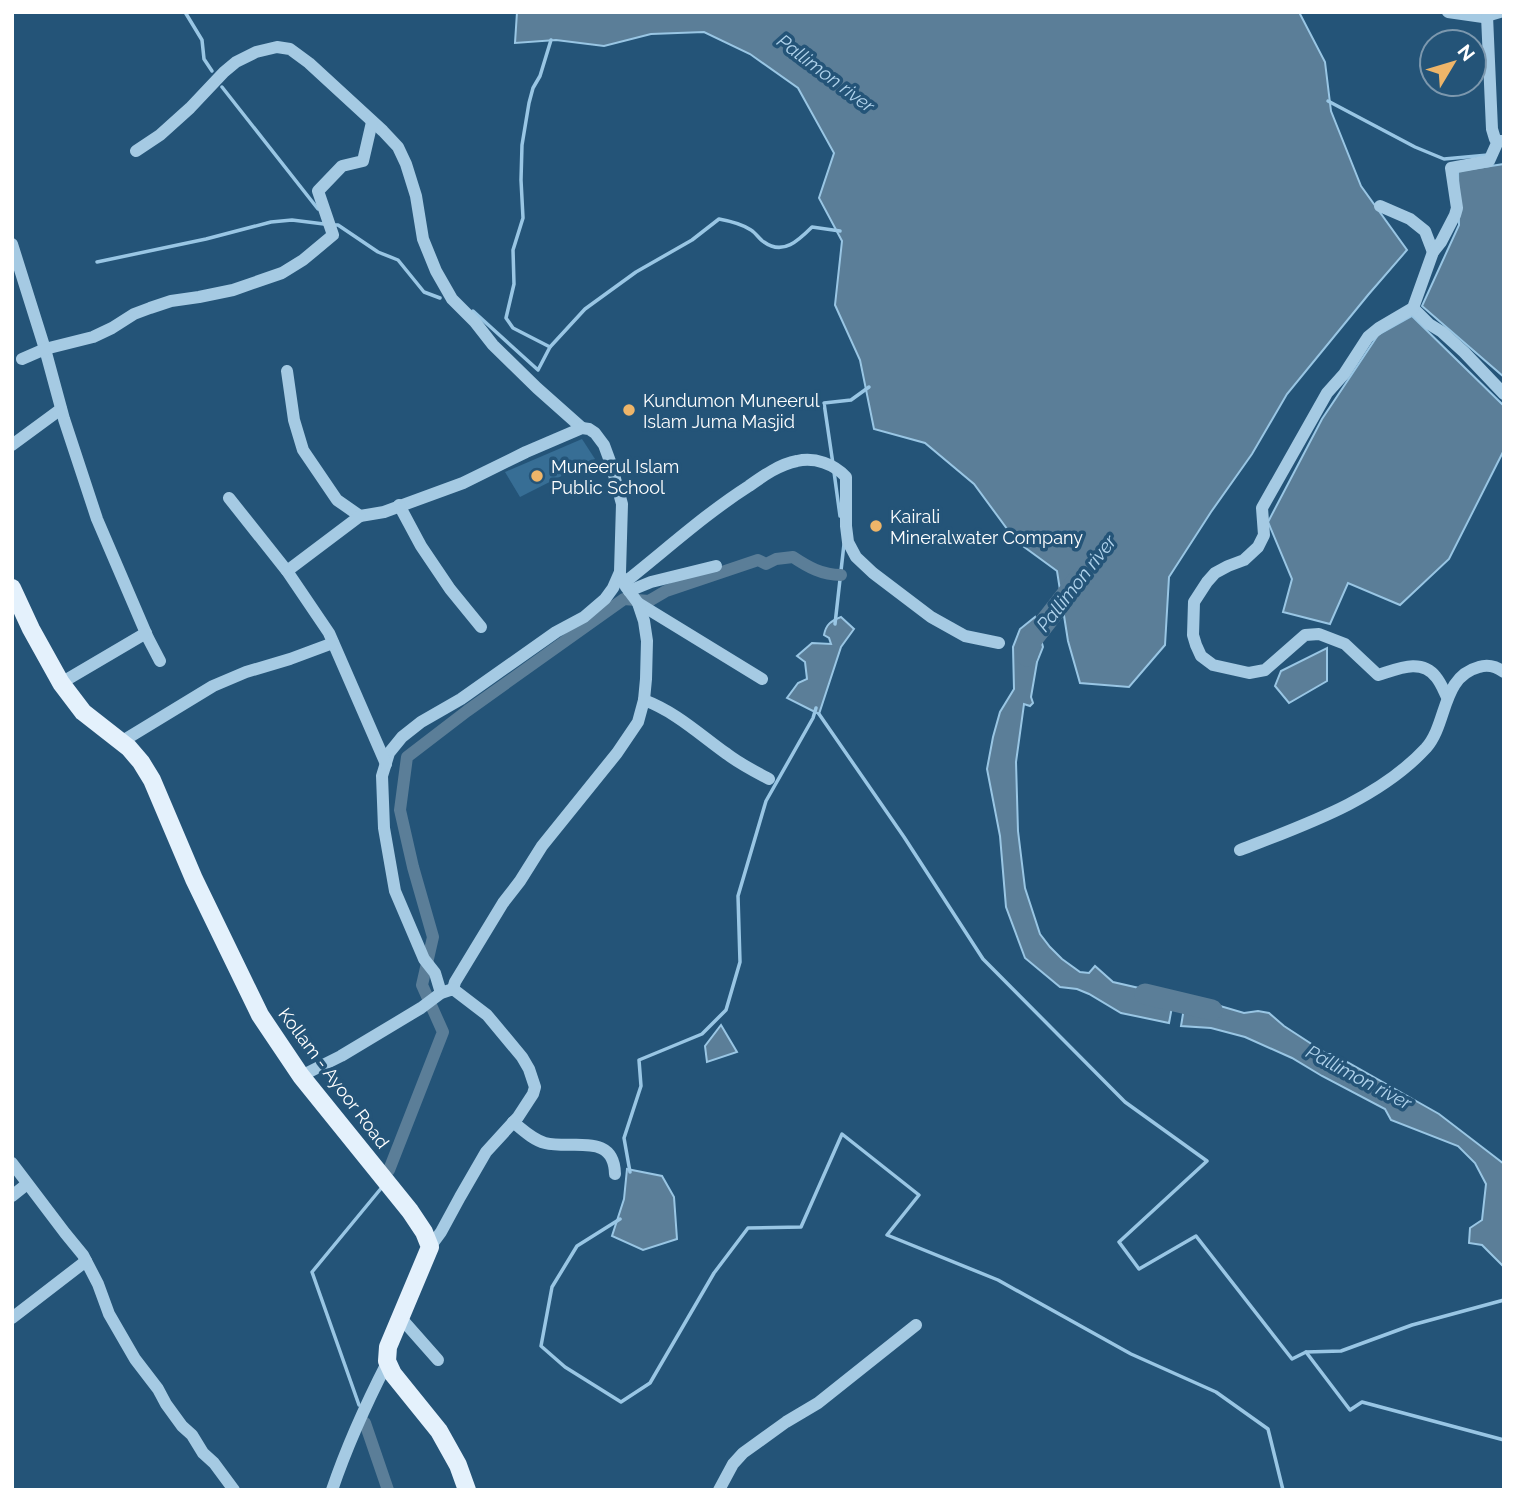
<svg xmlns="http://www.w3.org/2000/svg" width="1516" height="1502" viewBox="0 0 1516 1502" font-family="Raleway,sans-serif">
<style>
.green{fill:#376e95}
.water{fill:#5b7e98;stroke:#99c6e4;stroke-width:2}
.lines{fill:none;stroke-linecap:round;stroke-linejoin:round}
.stream{stroke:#99c6e4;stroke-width:3.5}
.canal{stroke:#5b7e98;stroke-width:12}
.river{stroke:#5b7e98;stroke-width:21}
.minor{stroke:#a5cae3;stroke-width:12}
.major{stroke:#e4f1fc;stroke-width:18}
.poi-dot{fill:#eeb569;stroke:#245478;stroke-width:2.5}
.labels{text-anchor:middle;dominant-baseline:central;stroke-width:7;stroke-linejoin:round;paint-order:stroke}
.poi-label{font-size:18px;fill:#fff;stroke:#245478;text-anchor:start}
.street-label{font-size:18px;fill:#fff;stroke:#245478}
.water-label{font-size:19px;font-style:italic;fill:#b0d3ec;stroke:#245478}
</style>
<rect width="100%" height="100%" fill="#245478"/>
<!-- green -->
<path class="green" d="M 582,439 L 595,459 L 520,497 L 505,472 Z"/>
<!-- water -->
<g class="water">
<path d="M 517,12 L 1299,12 L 1325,62 L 1331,111 L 1361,186 L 1407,250 L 1368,295 L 1287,394 L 1252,454 L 1211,512 L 1169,577 L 1165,645 L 1129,687 L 1080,683 L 1068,641 L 1057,571 L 1016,541 L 974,484 L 925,443 L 874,429 L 860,360 L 835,305 L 842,241 L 819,198 L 834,153 L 798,88 L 750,54 L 704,32 L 651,34 L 604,46 L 556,40 L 515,43 Z"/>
<path d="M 1504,164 L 1504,377 L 1422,306 L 1459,225 L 1458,171 Z"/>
<path d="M 1412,316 L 1504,406 L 1504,450 L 1449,559 L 1400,605 L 1348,583 L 1330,624 L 1283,612 L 1292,579 L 1268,522 L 1322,419 L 1378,335 Z"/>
<path d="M 841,617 L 854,629 L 841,647 L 819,714 L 787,698 L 798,683 L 807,679 L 805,662 L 797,656 L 812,643 L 831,644 L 829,638 L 824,635 C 826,624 831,621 841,617 Z"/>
<path d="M 1035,617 L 1043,647 L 1037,662 L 1031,697 L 1033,703 L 1030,706 L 1024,704 L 1016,762 L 1018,831 L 1025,888 L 1040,934 L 1050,947 L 1062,959 L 1080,972 L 1089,973 L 1095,966 L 1113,982 L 1174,996 L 1169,1023 L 1121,1013 L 1089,994 L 1077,989 L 1060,987 L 1025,958 L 1006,907 L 1000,836 L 987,769 L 993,737 L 1000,712 L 1014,689 L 1013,647 L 1020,629 Z"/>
<path d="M 1327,648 L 1327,681 L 1289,703 L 1275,686 L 1281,671 Z"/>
<path d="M 1186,996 L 1244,1013 L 1258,1011 L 1269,1013 L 1284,1026 L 1327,1054 L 1333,1054 L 1439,1114 L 1495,1157 L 1504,1164 L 1504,1267 L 1482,1245 L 1469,1243 L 1470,1228 L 1482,1220 L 1486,1184 L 1475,1163 L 1458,1146 L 1391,1120 L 1385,1109 L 1322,1076 L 1292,1058 L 1245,1037 L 1211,1028 L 1181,1026 Z"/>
<path d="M 721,1025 L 737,1052 L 707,1062 L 705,1046 Z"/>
<path d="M 627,1169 L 662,1176 L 674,1197 L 677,1239 L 643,1250 L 612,1236 L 624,1199 Z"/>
</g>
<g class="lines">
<!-- stream -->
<g class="stream">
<path d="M 185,12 L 202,40 L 204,59 L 212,71"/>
<path d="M 222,87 L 318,209"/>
<path d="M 1328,101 L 1415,147 L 1444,159 L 1488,155"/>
<path d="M 332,225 L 338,225 L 378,252 L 398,260 L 424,292 L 440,298"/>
<path d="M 97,262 L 206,239 L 271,222 L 292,220 L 324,224"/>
<path d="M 473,311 L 538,370 L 550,347 L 585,309 L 636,272 L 692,240 L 719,219 C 730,221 742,224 751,230 C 756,233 759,239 764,242 C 783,256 799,240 812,227 L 840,231"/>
<path d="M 550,347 L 513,328 L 506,318 L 514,284 L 513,250 L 523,218 L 521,180 L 522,145 L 529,103 L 533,88 L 540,76 L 551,40"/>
<path d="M 833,464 L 824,403 L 851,400 L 869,387"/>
<path d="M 834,472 L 840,516"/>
<path d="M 835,624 L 844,544"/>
<path d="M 819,714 L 904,837 L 983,959 L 1125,1102 L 1207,1161 L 1119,1242 L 1139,1269 L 1196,1236 L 1292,1359 L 1306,1352 L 1350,1410 L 1362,1402 L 1504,1440"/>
<path d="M 630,1172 L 624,1138 L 641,1086 L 639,1060 L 702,1034 L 726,1010 L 740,962 L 738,896 L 766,801 L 813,718 L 816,708"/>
<path d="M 620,1219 L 577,1246 L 552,1287 L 541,1346 L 565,1367 L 621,1402 L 650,1383 L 714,1273 L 748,1228 L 801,1227 L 842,1134 L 919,1195 L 887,1235 L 998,1280 L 1131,1354 L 1216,1392 L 1268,1429 L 1283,1490"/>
<path d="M 1306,1352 L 1341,1351 L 1412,1325 L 1504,1300"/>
<path d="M 359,1405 L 312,1272 L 383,1186"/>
</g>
<!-- canal -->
<g class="canal">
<path d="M 389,1170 L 443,1032 L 422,985 L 433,937 L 413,867 L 400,810 L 407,757 L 467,711 L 624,599 L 649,601 L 666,591 L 758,560 L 766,564 L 776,559 L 793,557 C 808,567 822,575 841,575"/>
<path d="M 365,1423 L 388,1490"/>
</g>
<!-- river -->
<g class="river">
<path d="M 1027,656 L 1030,642 L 1079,579"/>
<path d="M 1145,994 L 1212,1010"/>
</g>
<!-- minor -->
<g class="minor">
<path d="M 1448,12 L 1483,17 L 1500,12"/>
<path d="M 1487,16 L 1492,129 L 1495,139 L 1498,141 L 1503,141"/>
<path d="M 136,151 L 160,135 L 190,108 L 224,72 L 236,62 L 256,52 L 277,47 L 290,49 L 309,63 L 383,131 L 398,147 L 406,164 L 416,196 L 423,239 L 436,271 L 452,299 L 475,322 L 493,345 L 537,388 L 582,428"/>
<path d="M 1380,206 L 1410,219 L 1425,231 L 1433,252"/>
<path d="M 12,244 L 45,349 L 64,419 L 97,519 L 148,638 L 160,661"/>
<path d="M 1413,308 L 1429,324 L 1442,332 L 1464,352 L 1504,394"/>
<path d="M 22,359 L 45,349 L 93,337 L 112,328 L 134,314 L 150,308 L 171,301 L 199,297 L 233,290 L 282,273 L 303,260 L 333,235 L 318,191 L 342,166 L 363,161 L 372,122"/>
<path d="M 287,371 L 294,420 L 303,450 L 337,500 L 360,516 L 384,512 L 463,483 L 526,452 L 582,428 L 589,429 L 595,433 L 604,445 L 611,464 L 622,504 L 620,572 L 613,588 L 605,599 L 584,617 L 556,632 L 461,699 L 421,722 L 402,737 L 389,753 L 382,776 L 384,828 L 395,891 L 424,959 L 435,973 L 441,993"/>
<path d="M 12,445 L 61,409"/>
<path d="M 229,498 L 287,571 L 329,633 L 386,764"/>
<path d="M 399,505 L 421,546 L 450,589 L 481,627"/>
<path d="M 287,571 L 360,516"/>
<path d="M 624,583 C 666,550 705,514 749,486 C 763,476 780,464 797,461 C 815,457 834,464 846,477 L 846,526 L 848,542 L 856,557 L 873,573 L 931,617 L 965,636 L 999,643"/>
<path d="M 629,591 L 651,582 L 716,566"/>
<path d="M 638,603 L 762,679"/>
<path d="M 61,683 L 146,633"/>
<path d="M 1447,697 C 1444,691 1441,683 1436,677 C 1421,658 1398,669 1378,675 L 1345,644 L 1319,634 L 1305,635 L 1265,670 L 1249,673 L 1213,665 L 1201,656 L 1196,645 L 1193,635 L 1194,602 L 1207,582 L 1215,573 L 1228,566 L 1244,560 L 1258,547 L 1264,535 L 1262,508 L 1327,393 L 1344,374 L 1368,337 L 1379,328 L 1413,308 L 1433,252 L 1441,242 L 1455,215 L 1457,208 L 1451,168 L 1489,161 L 1498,141"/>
<path d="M 644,700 C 676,712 699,734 727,754 C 740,764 754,771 769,779"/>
<path d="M 121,742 L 213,686 L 246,672 L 290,659 L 333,643"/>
<path d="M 1240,850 C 1304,825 1378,800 1426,748 C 1448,723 1441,677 1479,667 C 1488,664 1497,667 1504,672"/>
<path d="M 453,989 L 455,982 L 503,903 L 520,881 L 542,846 L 617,753 L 638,722 L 644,700 L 646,679 L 647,641 L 644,621 L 638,603 L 626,587 L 621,576"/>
<path d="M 301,1076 L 341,1056 L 421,1008 L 441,993 L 453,989 L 487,1015 L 522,1057 L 529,1069 L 535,1087 L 533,1094 L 518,1117 L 486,1152 L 460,1197 L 441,1232 L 430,1247"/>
<path d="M 513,1122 C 523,1130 533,1140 545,1143 C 573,1150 614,1132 615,1174"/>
<path d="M 12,1163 L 65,1233 L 83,1255 L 98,1284 L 109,1314 L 135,1359 L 158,1389 L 166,1404 L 182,1426 L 192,1435 L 203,1453 L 214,1463 L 234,1490"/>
<path d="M 12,1196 L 27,1184"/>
<path d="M 400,1317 L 438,1360"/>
<path d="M 12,1318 L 86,1261"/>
<path d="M 332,1490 C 347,1446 366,1404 387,1363"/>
<path d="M 719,1490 L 733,1464 L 743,1453 L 786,1422 L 818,1403 L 916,1325"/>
</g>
<!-- major -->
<path class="major" d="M 12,588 L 31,629 L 61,683 L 83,712 L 129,748 L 141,762 L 152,780 L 194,879 L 260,1015 L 301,1076 L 410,1211 L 424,1232 L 430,1247 L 388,1347 L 387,1361 L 393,1374 L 439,1431 L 458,1465 L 467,1490"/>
</g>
<!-- markers -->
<g class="poi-dot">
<circle cx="629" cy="410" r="7"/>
<circle cx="537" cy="476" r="7"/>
<circle cx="876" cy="526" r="7"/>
</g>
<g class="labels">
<!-- poi labels -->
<g class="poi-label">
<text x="643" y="400">Kundumon Muneerul<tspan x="643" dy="21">Islam Juma Masjid</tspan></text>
<text x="551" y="466">Muneerul Islam<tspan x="551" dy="21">Public School</tspan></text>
<text x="890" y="516">Kairali<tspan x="890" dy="21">Mineralwater Company</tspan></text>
</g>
<!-- street labels -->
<g class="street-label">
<text transform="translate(334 1078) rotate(53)">Kollam - Ayoor Road</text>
</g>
<!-- water labels -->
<g class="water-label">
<text transform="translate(826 73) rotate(37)">Pallimon river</text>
<text transform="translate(1076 583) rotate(-52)">Pallimon river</text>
<text transform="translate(1359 1077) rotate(28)">Pallimon river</text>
</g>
</g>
<!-- border -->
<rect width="1516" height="1502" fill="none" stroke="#ffffff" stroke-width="28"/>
<!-- north arrow -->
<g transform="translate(1453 63) rotate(52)"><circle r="33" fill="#245478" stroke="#7c98ae" stroke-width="2"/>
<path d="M0-5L12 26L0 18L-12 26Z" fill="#eeb569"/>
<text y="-10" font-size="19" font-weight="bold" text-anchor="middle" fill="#ffffff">N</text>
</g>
</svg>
